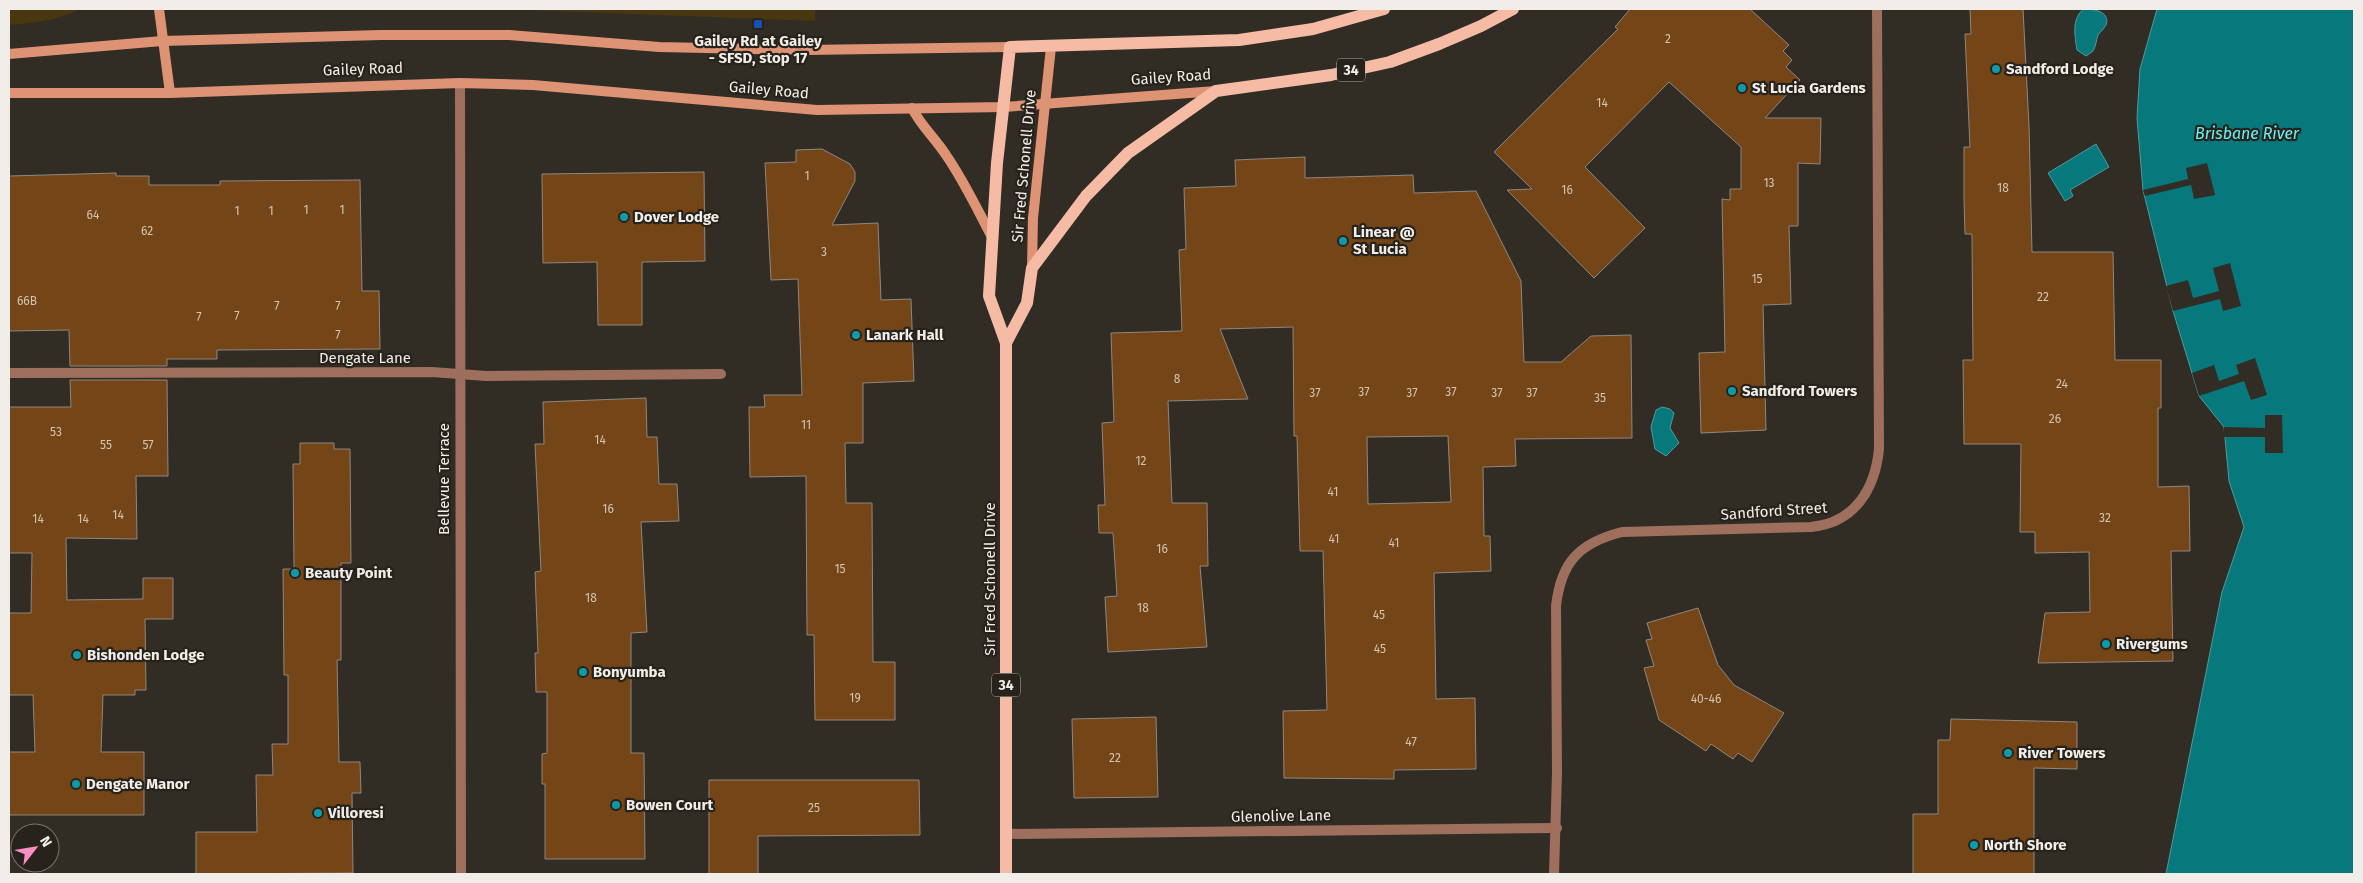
<svg xmlns="http://www.w3.org/2000/svg" width="2363" height="883" viewBox="0 0 2363 883" font-family="'Fira Sans',sans-serif">
<style>
.green{fill:#493710}
.water{fill:#07797d;stroke:#4d9c9d}
.pier{fill:#312d25}
.building{fill:#744516;stroke:#908780;fill-rule:evenodd}
.lines{fill:none;stroke-linecap:round;stroke-linejoin:round}
.street{stroke:#9e6f5c;stroke-width:10}
.secondary{stroke:#de9375;stroke-width:10}
.primary{stroke:#f6bba4;stroke-width:12}
.transit-dot{fill:#1a4fb4;stroke:#27231c;stroke-width:2}
.culture-dot{fill:#0f9aa8;stroke:#27231c;stroke-width:2}
.labels{text-anchor:middle;dominant-baseline:central;stroke-width:4.5;stroke-linejoin:round;paint-order:stroke}
.number-label{font-size:12px;fill:#d2c4b4}
.shield{fill:#27231c;stroke:#b4b1ac;stroke-width:1}
.shield-label{font-size:14px;font-weight:bold;fill:#f1eee9}
.poi-label{font-size:15px;font-weight:bold;fill:#f1eee9;stroke:#27231c;text-anchor:start}
.street-label{font-size:15px;fill:#f1eee9;stroke:#27231c}
.water-label{font-size:16px;font-style:italic;fill:#69f0f4;stroke:#27231c}
</style>
<rect width="100%" height="100%" fill="#312d25"/>
<!-- green -->
<g class="green">
<path d="M 9,9 L 80,9 C 57,21 34,23 9,25 Z"/>
<path d="M 500,9 L 815,9 L 815,21 Z"/>
</g>
<!-- water -->
<g class="water">
<path d="M 2084,9 C 2092,9 2111,11 2106,25 C 2104,29 2100,32 2098,35 C 2096,41 2096,46 2093,51 L 2086,56 L 2077,50 C 2075,37 2071,18 2084,9 Z"/>
<path d="M 2157,9 L 2354,9 L 2354,874 L 2166,874 L 2222,592 L 2244,527 L 2229,481 L 2224,427 L 2199,396 L 2173,311 L 2143,190 L 2137,118 L 2140,69 Z"/>
<path d="M 2096,144 L 2109,167 L 2070,190 L 2073,196 L 2065,201 L 2048,173 Z"/>
<path d="M 1662,407 L 1670,409 L 1674,413 L 1670,428 L 1679,443 L 1666,456 L 1655,449 L 1651,427 L 1656,410 Z"/>
</g>
<!-- pier -->
<g class="pier">
<path d="M 2207,163 L 2215,195 L 2194,199 L 2191,185 L 2145,196 L 2143,190 L 2188,179 L 2186,168 Z"/>
<path d="M 2230,263 L 2241,306 L 2223,311 L 2220,299 L 2173,311 L 2166,286 L 2188,280 L 2193,298 L 2219,291 L 2213,268 Z"/>
<path d="M 2255,358 L 2267,395 L 2251,400 L 2244,381 L 2199,396 L 2192,373 L 2214,365 L 2219,381 L 2239,374 L 2236,365 Z"/>
<path d="M 2265,415 L 2282,415 L 2283,453 L 2265,453 L 2265,437 L 2224,437 L 2224,427 L 2265,428 Z"/>
</g>
<!-- building -->
<g class="building">
<path d="M 1630,9 L 1750,9 L 1789,45 L 1783,51 L 1792,60 L 1786,67 L 1800,80 L 1765,118 L 1821,118 L 1820,164 L 1798,163 L 1798,226 L 1789,226 L 1791,304 L 1763,305 L 1766,430 L 1701,433 L 1699,353 L 1725,352 L 1722,199 L 1730,200 L 1730,189 L 1741,189 L 1741,147 L 1669,82 L 1585,167 L 1645,228 L 1594,278 L 1507,190 L 1532,189 L 1494,152 L 1618,29 L 1615,27 Z"/>
<path d="M 1970,9 L 2023,9 L 2029,126 L 2032,252 L 2113,252 L 2115,360 L 2161,360 L 2161,408 L 2158,408 L 2158,487 L 2189,486 L 2190,551 L 2171,551 L 2173,661 L 2038,663 L 2045,613 L 2090,612 L 2089,552 L 2035,553 L 2035,532 L 2020,532 L 2021,444 L 1964,444 L 1963,360 L 1973,360 L 1972,234 L 1965,234 L 1964,200 L 1964,147 L 1970,147 L 1965,34 L 1971,34 Z"/>
<path d="M 822,149 L 850,164 L 855,172 L 855,181 L 832,225 L 878,223 L 881,300 L 911,299 L 914,381 L 863,383 L 863,443 L 845,443 L 846,503 L 872,503 L 873,662 L 895,662 L 895,720 L 815,720 L 814,635 L 807,635 L 806,476 L 750,477 L 749,407 L 765,407 L 764,395 L 802,395 L 798,279 L 771,280 L 765,163 L 796,162 L 796,150 Z"/>
<path d="M 1305,157 L 1305,178 L 1413,175 L 1414,193 L 1476,191 L 1521,281 L 1524,362 L 1561,362 L 1591,336 L 1631,335 L 1632,438 L 1515,439 L 1516,466 L 1483,467 L 1484,536 L 1490,536 L 1491,571 L 1434,573 L 1436,699 L 1475,698 L 1476,769 L 1394,770 L 1394,779 L 1284,778 L 1283,711 L 1327,710 L 1323,551 L 1300,551 L 1297,436 L 1294,436 L 1293,327 L 1220,329 L 1248,399 L 1168,401 L 1172,503 L 1207,503 L 1208,566 L 1200,566 L 1207,647 L 1108,652 L 1105,597 L 1117,596 L 1113,533 L 1099,533 L 1098,505 L 1105,505 L 1102,423 L 1114,422 L 1111,333 L 1182,331 L 1179,250 L 1186,249 L 1184,188 L 1236,186 L 1235,160 ZM 1448,436 L 1451,502 L 1368,504 L 1367,437 Z"/>
<path d="M 704,172 L 705,261 L 642,262 L 642,325 L 598,325 L 597,262 L 543,263 L 542,174 Z"/>
<path d="M 116,173 L 116,176 L 149,176 L 149,185 L 220,185 L 220,181 L 360,180 L 362,291 L 379,291 L 380,349 L 217,350 L 217,359 L 167,359 L 167,366 L 70,366 L 69,330 L 9,331 L 9,176 Z"/>
<path d="M 70,380 L 167,380 L 168,476 L 136,476 L 137,539 L 66,538 L 67,600 L 143,599 L 143,578 L 173,578 L 173,619 L 145,619 L 146,690 L 135,690 L 135,695 L 103,695 L 101,752 L 144,752 L 144,815 L 9,815 L 9,752 L 35,752 L 33,695 L 9,695 L 9,613 L 31,613 L 32,553 L 9,553 L 9,407 L 71,407 Z"/>
<path d="M 646,398 L 647,437 L 657,437 L 659,484 L 677,484 L 679,521 L 641,522 L 647,632 L 631,633 L 631,753 L 644,753 L 645,859 L 545,859 L 545,784 L 542,784 L 542,754 L 547,753 L 547,692 L 536,692 L 535,653 L 538,653 L 535,572 L 541,571 L 535,444 L 544,444 L 543,402 Z"/>
<path d="M 300,443 L 334,443 L 334,449 L 350,449 L 351,563 L 341,563 L 341,660 L 337,660 L 339,762 L 360,762 L 361,793 L 352,793 L 353,873 L 196,874 L 196,832 L 257,832 L 256,775 L 273,775 L 272,744 L 288,744 L 288,675 L 284,675 L 283,569 L 294,569 L 293,464 L 300,464 Z"/>
<path d="M 1698,608 L 1718,665 L 1734,685 L 1784,713 L 1752,762 L 1738,753 L 1733,759 L 1711,744 L 1706,751 L 1659,720 L 1644,668 L 1654,666 L 1646,640 L 1652,639 L 1647,623 Z"/>
<path d="M 1156,717 L 1158,797 L 1074,798 L 1072,719 Z"/>
<path d="M 1951,719 L 2077,722 L 2077,769 L 2034,768 L 2034,874 L 1913,874 L 1913,814 L 1938,814 L 1938,740 L 1950,740 Z"/>
<path d="M 709,780 L 919,780 L 920,835 L 758,836 L 758,874 L 709,874 Z"/>
</g>
<g class="lines">
<!-- street -->
<g class="street">
<path d="M 460,83 L 461,874"/>
<path d="M 9,373 L 432,372 L 486,376 L 721,374"/>
<path d="M 1006,834 L 1557,828"/>
<path d="M 1554,874 L 1557,773 L 1556,606 C 1561,562 1579,543 1622,532 L 1811,527 C 1854,523 1875,490 1879,449 L 1877,9"/>
</g>
<!-- secondary -->
<g class="secondary">
<path d="M 159,9 L 170,93"/>
<path d="M 9,54 L 162,41 L 381,35 L 509,35 L 659,47 L 806,50 L 1010,47"/>
<path d="M 9,93 L 170,93 L 460,83 L 533,85 L 817,110 L 1004,107 L 1216,91"/>
<path d="M 912,108 C 921,126 935,138 946,155 C 964,181 977,209 992,237"/>
<path d="M 1032,268 L 1033,218 L 1051,47"/>
</g>
<!-- primary -->
<g class="primary">
<path d="M 1006,343 L 1027,303 L 1032,268 L 1086,196 L 1128,153 L 1216,91 L 1331,75 L 1390,62 L 1439,44 L 1481,26 L 1513,9"/>
<path d="M 1006,874 L 1006,343 L 989,296 L 997,163 L 1010,47 L 1239,40 L 1313,29 L 1384,9"/>
</g>
</g>
<!-- markers -->
<rect class="transit-dot" x="753" y="19" width="10" height="10" rx="2.5"/>
<g class="culture-dot">
<circle cx="1996" cy="69" r="5"/>
<circle cx="1742" cy="88" r="5"/>
<circle cx="624" cy="217" r="5"/>
<circle cx="1343" cy="241" r="5"/>
<circle cx="856" cy="335" r="5"/>
<circle cx="1732" cy="391" r="5"/>
<circle cx="295" cy="573" r="5"/>
<circle cx="2106" cy="644" r="5"/>
<circle cx="77" cy="655" r="5"/>
<circle cx="583" cy="672" r="5"/>
<circle cx="2008" cy="753" r="5"/>
<circle cx="76" cy="784" r="5"/>
<circle cx="616" cy="805" r="5"/>
<circle cx="318" cy="813" r="5"/>
<circle cx="1974" cy="845" r="5"/>
</g>
<g class="labels">
<!-- number labels -->
<g class="number-label">
<text x="1668" y="39">2</text>
<text x="1602" y="103">14</text>
<text x="807" y="176">1</text>
<text x="1769" y="183">13</text>
<text x="2003" y="188">18</text>
<text x="1567" y="190">16</text>
<text x="306" y="210">1</text>
<text x="342" y="210">1</text>
<text x="237" y="211">1</text>
<text x="271" y="211">1</text>
<text x="93" y="215">64</text>
<text x="147" y="231">62</text>
<text x="824" y="252">3</text>
<text x="1757" y="279">15</text>
<text x="2043" y="297">22</text>
<text x="27" y="301">66B</text>
<text x="277" y="306">7</text>
<text x="338" y="306">7</text>
<text x="237" y="316">7</text>
<text x="199" y="317">7</text>
<text x="338" y="335">7</text>
<text x="1177" y="379">8</text>
<text x="2062" y="384">24</text>
<text x="1364" y="392">37</text>
<text x="1451" y="392">37</text>
<text x="1315" y="393">37</text>
<text x="1412" y="393">37</text>
<text x="1497" y="393">37</text>
<text x="1532" y="393">37</text>
<text x="1600" y="398">35</text>
<text x="2055" y="419">26</text>
<text x="806" y="425">11</text>
<text x="56" y="432">53</text>
<text x="600" y="440">14</text>
<text x="106" y="445">55</text>
<text x="148" y="445">57</text>
<text x="1141" y="461">12</text>
<text x="1333" y="492">41</text>
<text x="608" y="509">16</text>
<text x="118" y="515">14</text>
<text x="2105" y="518">32</text>
<text x="38" y="519">14</text>
<text x="83" y="519">14</text>
<text x="1334" y="539">41</text>
<text x="1394" y="543">41</text>
<text x="1162" y="549">16</text>
<text x="840" y="569">15</text>
<text x="591" y="598">18</text>
<text x="1143" y="608">18</text>
<text x="1379" y="615">45</text>
<text x="1380" y="649">45</text>
<text x="855" y="698">19</text>
<text x="1706" y="699">40-46</text>
<text x="1411" y="742">47</text>
<text x="1115" y="758">22</text>
<text x="814" y="808">25</text>
</g>
<!-- shield labels -->
<g class="shield">
<rect x="1337" y="58.5" width="28" height="23" rx="4"/>
<rect x="992" y="673.5" width="28" height="23" rx="4"/>
</g>
<g class="shield-label">
<text x="1351" y="70">34</text>
<text x="1006" y="685">34</text>
</g>
<!-- poi labels -->
<g class="poi-label">
<text x="758" y="41" text-anchor="middle">Gailey Rd at Gailey<tspan x="758" dy="17">- SFSD, stop 17</tspan></text>
<text x="2006" y="69">Sandford Lodge</text>
<text x="1752" y="88">St Lucia Gardens</text>
<text x="634" y="217">Dover Lodge</text>
<text x="1353" y="232">Linear @<tspan x="1353" dy="17">St Lucia</tspan></text>
<text x="866" y="335">Lanark Hall</text>
<text x="1742" y="391">Sandford Towers</text>
<text x="305" y="573">Beauty Point</text>
<text x="2116" y="644">Rivergums</text>
<text x="87" y="655">Bishonden Lodge</text>
<text x="593" y="672">Bonyumba</text>
<text x="2018" y="753">River Towers</text>
<text x="86" y="784">Dengate Manor</text>
<text x="626" y="805">Bowen Court</text>
<text x="328" y="813">Villoresi</text>
<text x="1984" y="845">North Shore</text>
</g>
<!-- street labels -->
<g class="street-label">
<text transform="translate(363 69) rotate(-2)">Gailey Road</text>
<text transform="translate(1171 77) rotate(-4)">Gailey Road</text>
<text transform="translate(769 90) rotate(5)">Gailey Road</text>
<text transform="translate(1024 166) rotate(-85)">Sir Fred Schonell Drive</text>
<text x="365" y="358">Dengate Lane</text>
<text transform="translate(444 479) rotate(-90)">Bellevue Terrace</text>
<text transform="translate(1774 511) rotate(-4)">Sandford Street</text>
<text transform="translate(990 579) rotate(-90)">Sir Fred Schonell Drive</text>
<text transform="translate(1281 816) rotate(-1)">Glenolive Lane</text>
</g>
<!-- water labels -->
<g class="water-label">
<text x="2247" y="133">Brisbane River</text>
</g>
</g>
<!-- border -->
<rect width="2363" height="883" fill="none" stroke="#f1eee9" stroke-width="20"/>
<!-- north arrow -->
<g transform="translate(35 848) rotate(59)"><circle r="24" fill="#27231c" stroke="#78746e"/>
<path d="M0-4L9 19L0 12L-9 19Z" fill="#fc8fc1"/>
<text y="-8" font-size="14" font-weight="bold" text-anchor="middle" fill="#f1eee9">N</text>
</g>
</svg>
